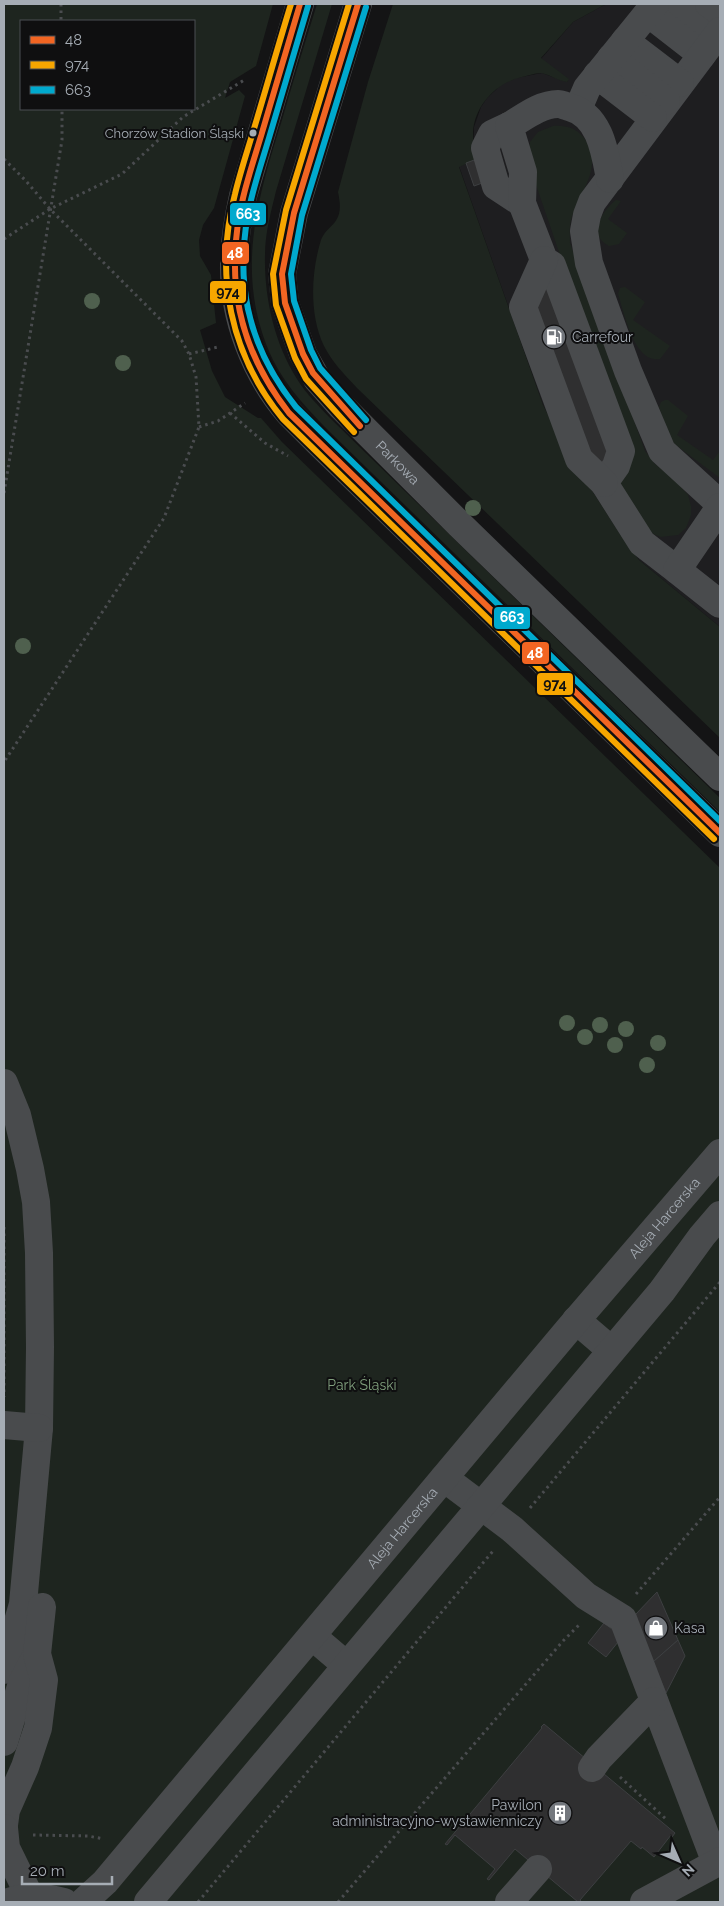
<svg xmlns="http://www.w3.org/2000/svg" width="724" height="1906" viewBox="0 0 724 1906" font-family="Raleway,sans-serif">
<style>
.built{fill:#1e1e20}
.green{fill:#1e251f;fill-rule:evenodd}
.building{fill:#2f2f30;stroke:#3d3f41}
.lines{fill:none;stroke-linecap:round;stroke-linejoin:round}
.path{stroke:#4a4c4f;stroke-width:3;stroke-dasharray:2.5 4;stroke-linecap:butt}
.minor{stroke:#494b4d;stroke-width:28}
.bus-1-casing{stroke:#0f0f10;stroke-width:10}
.bus-2-casing{stroke:#0f0f10;stroke-width:10}
.bus-3-casing{stroke:#0f0f10;stroke-width:10}
.bus-1{stroke:#f26522;stroke-width:6}
.bus-2{stroke:#f7a600;stroke-width:6}
.bus-3{stroke:#00a9ce;stroke-width:6}
.tree{fill:#4f604e}
.bus-dot{fill:#a6adb5;stroke:#0f0f10;stroke-width:2}
.labels{text-anchor:middle;dominant-baseline:central;stroke-width:4;stroke-linejoin:round;paint-order:stroke}
.bus-label{font-size:13px;fill:#a6adb5;stroke:#0f0f10;text-anchor:end}
.poi-label{font-size:14px;fill:#a6adb5;stroke:#0f0f10;text-anchor:start}
.street-label{font-size:14px;fill:#a6adb5;stroke:#0f0f10}
.park-label{font-size:14px;fill:#809f7d;stroke:#0f0f10}
.line-badge{stroke:#0f0f10;stroke-width:2}
.badge-label{font-size:14px;text-anchor:middle;font-weight:bold;fill:#fff}
.pale-badge-label{font-size:14px;text-anchor:middle;font-weight:bold;fill:#111}
</style>
<rect width="100%" height="100%" fill="#141415"/>
<!-- built -->
<path class="built" d="M 606,4 L 720,4 L 720,627 L 639,560 L 620,534 L 566,450 L 543,405 L 459,166 L 466,163 L 474,145 L 474,127 L 481,107 L 487,98 L 502,84 L 516,78 L 542,73 L 567,82 L 568,79 L 541,59 L 573,22 Z"/>
<!-- green -->
<g class="green">
<path d="M 4,4 L 273,4 L 256,66 L 230,82 L 225,98 L 239,90 L 245,96 L 214,208 L 203,225 L 199,240 L 200,256 L 211,275 L 216,323 L 200,330 L 212,371 L 225,397 L 258,418 L 261,418 L 282,442 L 720,868 L 720,1902 L 4,1902 ZM 21,21 L 194,21 L 194,109 L 21,109 Z"/>
<path d="M 317,4 L 332,4 L 276,191 C 271,212 265,233 265,255 C 264,296 274,343 297,379 C 306,394 319,406 331,419 L 720,798 L 720,812 L 332,434 C 310,412 287,388 273,360 C 234,277 256,203 282,120 C 293,81 305,43 317,4 Z"/>
<path d="M 393,4 L 606,4 L 573,22 L 541,58 L 569,79 L 567,82 C 558,81 549,74 541,73 C 535,73 527,76 522,77 C 496,83 475,105 473,132 C 473,142 475,150 477,159 L 459,167 L 543,405 L 566,450 L 620,534 L 639,560 L 720,627 L 720,738 L 357,388 C 345,375 332,362 324,346 C 309,315 311,272 321,240 C 324,232 330,228 335,222 C 342,213 340,202 338,192 L 368,82 Z"/>
<path d="M 553,126 C 566,125 576,128 584,138 C 606,165 578,194 571,220 C 569,228 570,235 570,243 L 645,451 L 655,464 L 675,480 L 688,495 L 691,506 L 691,515 L 686,528 L 678,535 L 661,537 L 651,533 L 621,491 L 572,290 L 532,173 L 529,149 L 530,142 L 538,132 Z"/>
<path d="M 616,200 L 621,201 L 608,219 L 627,233 L 619,244 L 609,246 C 587,235 601,212 616,200 Z"/>
<path d="M 625,287 L 645,302 L 633,320 L 670,346 L 660,359 C 634,364 624,312 618,294 L 620,288 Z"/>
<path d="M 665,400 L 668,400 L 688,416 L 677,435 L 713,460 L 720,451 L 720,478 L 673,443 L 669,436 L 659,407 L 661,402 Z"/>
</g>
<!-- building -->
<g class="building">
<path d="M 477,159 L 485,182 L 474,186 L 466,163 Z"/>
<path d="M 551,269 L 618,459 L 592,468 L 523,279 Z"/>
<path d="M 657,1592 L 678,1640 L 653,1662 L 635,1615 Z"/>
<path d="M 604,1623 L 622,1637 L 606,1657 L 588,1643 Z"/>
<path d="M 678,1640 L 685,1656 L 666,1693 L 653,1662 Z"/>
<path d="M 544,1724 L 675,1833 L 672,1837 L 671,1835 L 654,1857 L 642,1847 L 641,1849 L 631,1841 L 580,1900 L 582,1902 L 578,1902 L 515,1849 L 489,1880 L 487,1879 L 495,1869 L 455,1835 L 447,1845 L 445,1844 L 542,1728 L 541,1727 Z"/>
</g>
<g class="lines">
<!-- path -->
<g class="path">
<path d="M 61,4 L 61,21"/>
<path d="M 4,159 L 26,181 L 50,209 L 182,341 L 189,354 L 196,377 L 199,427 L 164,518 L 4,762"/>
<path d="M 4,239 L 50,209 L 122,174 L 183,117 L 246,79"/>
<path d="M 189,354 L 218,347"/>
<path d="M 230,413 L 265,443 L 288,456"/>
<path d="M 199,427 L 218,421 L 245,403"/>
<path d="M 4,493 L 62,140 L 62,109"/>
<path d="M 4,1227 L 4,1397"/>
<path d="M 530,1508 L 720,1282"/>
<path d="M 636,1594 L 720,1497"/>
<path d="M 620,1777 L 667,1820"/>
<path d="M 33,1835 L 88,1836 L 104,1839"/>
<path d="M 667,1857 L 667,1855 L 676,1842"/>
<path d="M 198,1902 L 493,1551"/>
<path d="M 338,1902 L 563,1641 L 579,1625"/>
</g>
<!-- minor -->
<g class="minor">
<path d="M 300,4 L 243,196 C 238,218 234,242 234,265 C 233,317 255,374 289,413 C 299,423 309,433 319,443 L 720,833"/>
<path id="s1" d="M 358,4 L 294,213 L 282,274 L 285,303 L 303,354 L 317,379 L 340,405 L 460,525 L 720,777"/>
<path d="M 672,4 L 715,37"/>
<path d="M 709,4 L 720,12"/>
<path d="M 648,13 L 702,55"/>
<path d="M 720,31 L 592,202 L 587,215 L 584,231 L 589,263 L 628,371 L 662,451 L 720,504"/>
<path d="M 625,41 L 680,83"/>
<path d="M 611,58 L 666,101"/>
<path d="M 597,75 L 653,118"/>
<path d="M 578,109 L 587,88 L 655,4"/>
<path d="M 509,126 L 492,134 L 485,148 L 496,186 L 522,203"/>
<path d="M 610,179 C 605,152 600,115 569,107 C 566,106 561,104 558,104 C 540,104 523,118 509,126 L 523,172 L 522,203 L 544,260 L 552,265 L 621,451 L 616,466 L 604,483 L 642,543 L 677,570"/>
<path d="M 544,260 L 523,307 L 579,459 L 604,483"/>
<path d="M 720,507 L 677,570 L 720,604"/>
<path d="M 4,1083 L 17,1115 L 30,1169 L 36,1202 L 39,1253 L 40,1347 L 39,1428 L 23,1604 L 4,1670"/>
<path d="M 576,1320 L 611,1350"/>
<path d="M 4,1425 L 39,1428"/>
<path d="M 444,1478 L 512,1529 L 586,1596 L 623,1619 L 716,1863"/>
<path d="M 312,1636 L 346,1665"/>
<path d="M 4,1742 L 22,1683 L 37,1654"/>
<path d="M 592,1768 L 599,1758 L 654,1701"/>
<path d="M 4,1825 L 6,1810 L 25,1767 L 38,1728 L 44,1680 L 37,1654 L 42,1607"/>
<path d="M 4,1828 L 6,1848 L 30,1897"/>
<path d="M 9,1902 C 28,1895 45,1897 64,1902"/>
<path id="s2" d="M 83,1902 L 105,1882 L 568,1330 L 720,1153"/>
<path d="M 148,1902 L 662,1291 L 702,1236 L 720,1215"/>
<path d="M 509,1902 L 538,1869"/>
<path d="M 644,1902 L 720,1861"/>
</g>
<!-- bus-1 casing -->
<g class="bus-1-casing">
<g id="bus-1">
<path d="M 300,4 C 287,48 274,92 261,136 C 255,156 248,177 243,198 C 224,278 238,348 289,413 L 720,833"/>
<path d="M 358,4 L 294,213 L 282,274 L 285,303 L 303,354 L 313,373 L 360,426"/>
</g>
</g>
<!-- bus-2 casing -->
<g class="bus-2-casing">
<g id="bus-2">
<path d="M 291,4 C 278,46 266,89 253,132 C 247,152 240,173 235,194 C 214,274 230,355 283,419 L 714,839"/>
<path d="M 349,4 L 286,210 L 273,274 L 276,305 L 295,358 L 306,379 L 354,432"/>
</g>
</g>
<!-- bus-3 casing -->
<g class="bus-3-casing">
<g id="bus-3">
<path d="M 308,6 C 295,50 282,94 269,138 C 263,158 256,179 251,200 C 233,277 246,345 296,407 L 720,821"/>
<path d="M 366,7 L 302,215 L 291,274 L 294,301 L 311,350 L 320,368 L 366,420"/>
</g>
</g>
<!-- bus-1 -->
<use href="#bus-1" class="bus-1"/>
<!-- bus-2 -->
<use href="#bus-2" class="bus-2"/>
<!-- bus-3 -->
<use href="#bus-3" class="bus-3"/>
</g>
<!-- trees -->
<g class="tree">
<circle cx="92" cy="301" r="8"/>
<circle cx="123" cy="363" r="8"/>
<circle cx="473" cy="508" r="8"/>
<circle cx="23" cy="646" r="8"/>
<circle cx="567" cy="1023" r="8"/>
<circle cx="600" cy="1025" r="8"/>
<circle cx="626" cy="1029" r="8"/>
<circle cx="585" cy="1037" r="8"/>
<circle cx="658" cy="1043" r="8"/>
<circle cx="615" cy="1045" r="8"/>
<circle cx="647" cy="1065" r="8"/>
</g>
<!-- icons -->
<defs>
<g id="fuel-disc" transform="scale(1.25)"><circle r="9.5" fill="#73777d" stroke="#0f0f10"/><path d="M-5.5-6h7V0h2V4h1.3V-2.5L3-4.5l.8-.8L6-3V5H2.5V1h-1V6h-7ZM-4.2-4.7v3.2H.2V-4.7Z" fill="#fff"/></g>
<g id="shop-disc" transform="scale(1.25)"><circle r="9.5" fill="#73777d" stroke="#0f0f10"/><path d="M-5-2.5h2.3a2.7 3.5 0 0 1 5.4 0H5L5.5 6h-11ZM-1.5-2.5h3a1.5 2.3 0 0 0-3 0Z" fill="#fff"/></g>
<g id="building-disc" transform="scale(1.25)"><circle r="9.5" fill="#73777d" stroke="#0f0f10"/><path d="M-4-6H4V6H1V3H-1V6H-4ZM-2.5-4.3h1.7v1.8h-1.7ZM.8-4.3h1.7v1.8H.8ZM-2.5-1h1.7V.8h-1.7ZM.8-1h1.7V.8H.8Z" fill="#fff"/></g>
</defs>
<g fill-rule="evenodd">
<use href="#fuel-disc" x="554" y="337"/>
<use href="#shop-disc" x="656" y="1628"/>
<use href="#building-disc" x="560" y="1813"/>
</g>
<!-- markers -->
<circle class="bus-dot" cx="253" cy="133" r="4.5"/>
<g class="labels">
<!-- bus labels -->
<g class="bus-label">
<text x="244" y="133">Chorzów Stadion Śląski</text>
</g>
<!-- poi labels -->
<g class="poi-label">
<text x="572" y="337">Carrefour</text>
<text x="674" y="1628">Kasa</text>
<text x="542" y="1805" text-anchor="end">Pawilon<tspan x="542" dy="16">administracyjno-wystawienniczy</tspan></text>
</g>
<!-- street labels -->
<g class="street-label">
<text stroke="none"><textPath href="#s1" startOffset="509">Parkowa</textPath></text>
<text stroke="none"><textPath href="#s2" startOffset="898">Aleja Harcerska</textPath></text>
<text stroke="none"><textPath href="#s2" startOffset="492">Aleja Harcerska</textPath></text>
</g>
<!-- park labels -->
<g class="park-label">
<text x="362" y="1385">Park Śląski</text>
</g>
</g>
<g class="line-badge">
<rect x="229" y="202" width="38" height="24" rx="5" fill="#00a9ce"/>
<rect x="221" y="241" width="29" height="24" rx="5" fill="#f26522"/>
<rect x="209" y="280" width="38" height="24" rx="5" fill="#f7a600"/>
<rect x="493" y="606" width="38" height="24" rx="5" fill="#00a9ce"/>
<rect x="521" y="641" width="29" height="24" rx="5" fill="#f26522"/>
<rect x="536" y="672" width="38" height="24" rx="5" fill="#f7a600"/>
</g>
<g class="badge-label">
<text x="248" y="219">663</text>
<text x="235" y="258">48</text>
<text x="512" y="622">663</text>
<text x="535" y="658">48</text>
</g>
<g class="pale-badge-label">
<text x="228" y="297">974</text>
<text x="555" y="689">974</text>
</g>
<!-- border -->
<rect width="724" height="1906" fill="none" stroke="#a6adb5" stroke-width="10"/>
<!-- legend -->
<rect x="20" y="20" width="175" height="90" fill="#0f0f10" stroke="#4b4e52"/>
<rect x="30" y="36" width="25" height="8" fill="#f26522" stroke="#4b4e52"/>
<text x="65" y="45" font-size="15" fill="#a6adb5">48</text>
<rect x="30" y="61" width="25" height="8" fill="#f7a600" stroke="#4b4e52"/>
<text x="65" y="70" font-size="15" fill="#a6adb5">974</text>
<rect x="30" y="86" width="25" height="8" fill="#00a9ce" stroke="#4b4e52"/>
<text x="65" y="95" font-size="15" fill="#a6adb5">663</text>
<!-- north arrow -->
<g transform="translate(679 1861) rotate(135)" stroke="#0f0f10" stroke-width="4" paint-order="stroke">
<path d="M0-4L9 19L0 12L-9 19Z" fill="#a6adb5"/>
<text y="-8" font-size="14" font-weight="bold" text-anchor="middle" fill="#a6adb5">N</text>
</g>
<!-- scale -->
<path d="M22 1876v8h90v-8" fill="none" stroke="#a6adb5" stroke-width="2.5"/>
<text x="30" y="1876" font-size="15" fill="#a6adb5" stroke="#0f0f10" stroke-width="4" paint-order="stroke">20 m</text>
</svg>
